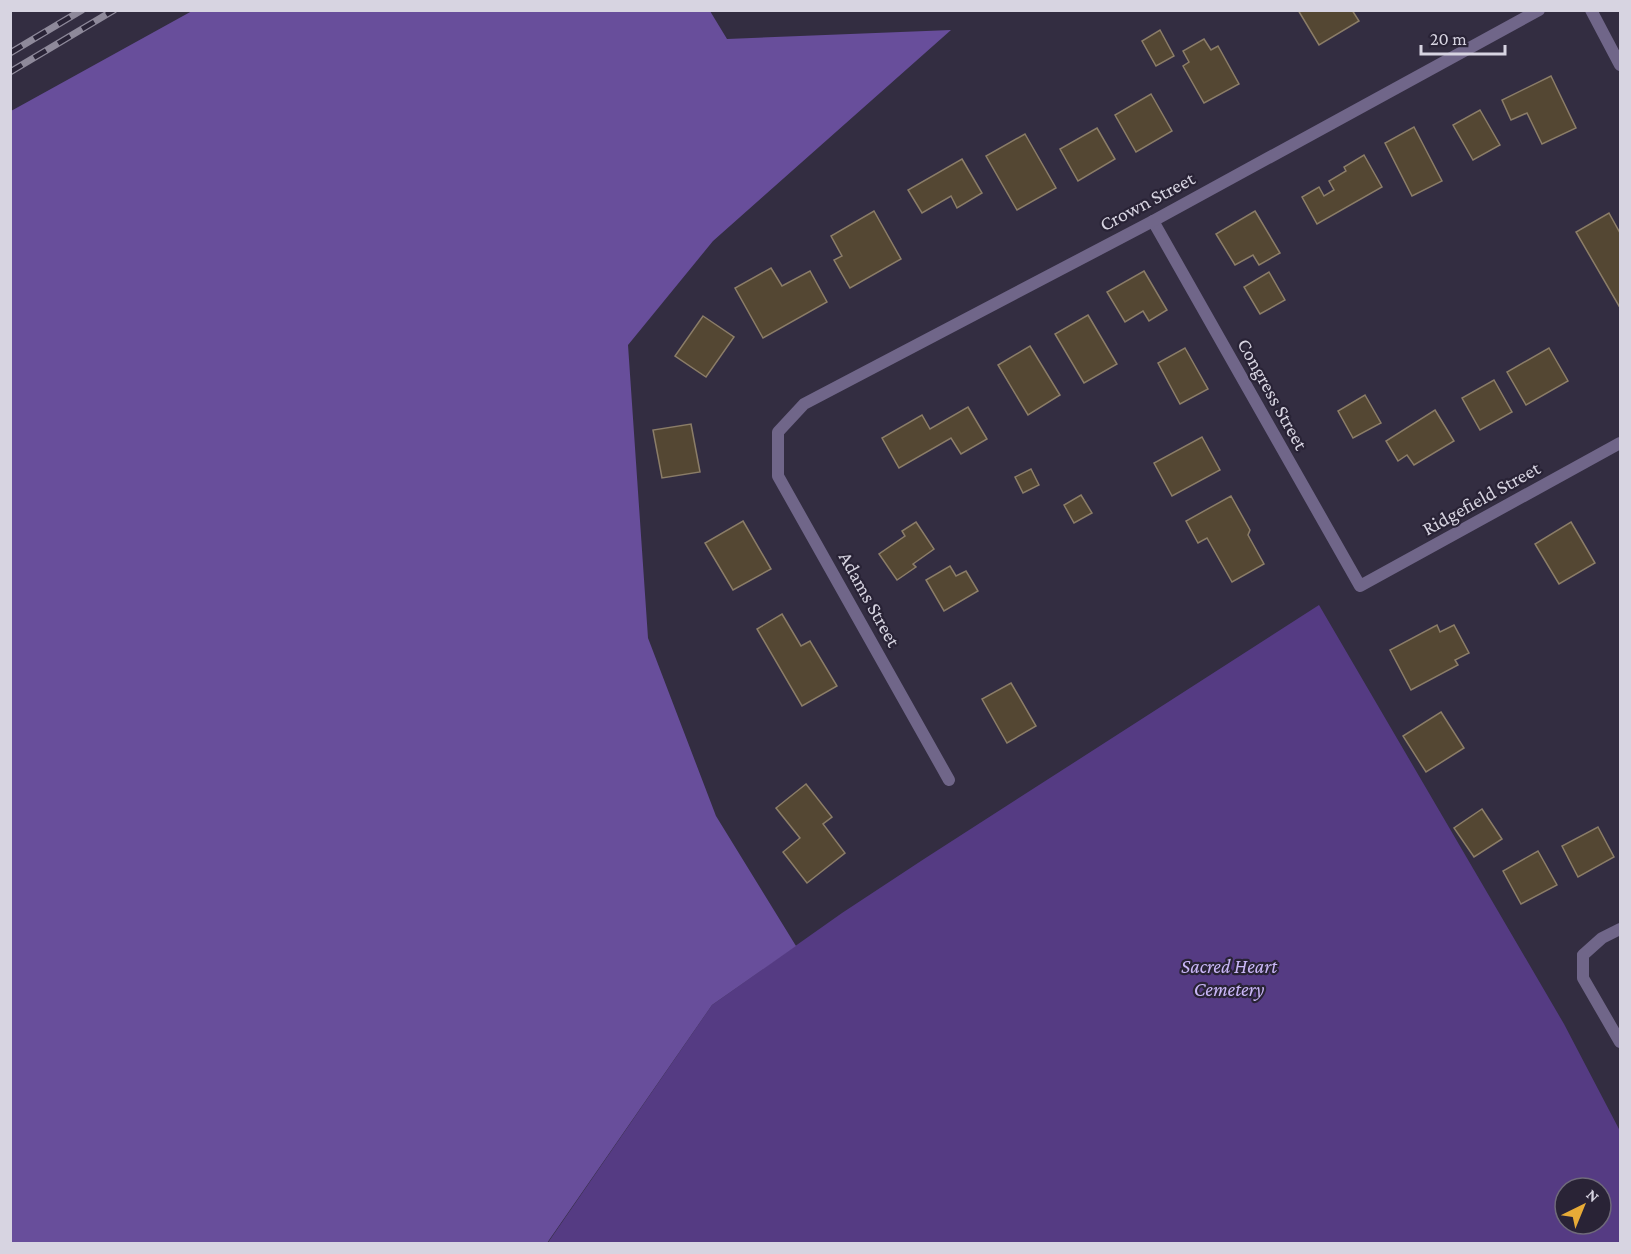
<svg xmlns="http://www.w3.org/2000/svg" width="1631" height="1254" viewBox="0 0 1631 1254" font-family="'Crimson Pro',serif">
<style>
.green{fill:#553b83;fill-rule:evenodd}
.forest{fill:#684e9b}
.building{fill:#544733;stroke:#8b7d68;stroke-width:1.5}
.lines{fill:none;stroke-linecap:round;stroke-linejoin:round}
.street{stroke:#706689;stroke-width:12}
.rail-casing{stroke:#8e899a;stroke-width:7}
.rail{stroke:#292336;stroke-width:4.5;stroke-dasharray:14;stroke-linecap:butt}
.labels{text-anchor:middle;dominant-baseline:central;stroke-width:4.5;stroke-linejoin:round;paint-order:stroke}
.street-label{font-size:20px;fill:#d7d4e1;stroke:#292336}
.park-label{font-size:20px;font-style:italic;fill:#cab7f7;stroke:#292336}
</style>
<rect width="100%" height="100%" fill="#332d41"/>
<!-- green -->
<path class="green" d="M 1319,605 L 1564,1024 L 1620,1131 L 1620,1243 L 547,1244 L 712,1005 L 842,913 L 924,859 ZM 1565,1188 L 1601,1188 L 1601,1224 L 1565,1224 Z"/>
<!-- forest -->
<path class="forest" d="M 192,11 L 710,11 L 727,39 L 951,30 L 713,241 L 628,345 L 648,638 L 716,816 L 796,946 L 712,1005 L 547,1243 L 11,1243 L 11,111 Z"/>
<!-- building -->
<g class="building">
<path d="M 1298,10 L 1352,10 L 1359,21 L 1319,45 Z"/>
<path d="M 1160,30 L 1174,56 L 1156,66 L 1142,41 Z"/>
<path d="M 1204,39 L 1211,50 L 1218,46 L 1239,84 L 1204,103 L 1183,66 L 1189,62 L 1183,51 Z"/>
<path d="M 1551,76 L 1576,128 L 1542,144 L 1527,113 L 1511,120 L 1502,100 Z"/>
<path d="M 1151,94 L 1172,131 L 1136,152 L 1115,115 Z"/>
<path d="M 1480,110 L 1500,145 L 1473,160 L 1453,125 Z"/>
<path d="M 1414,127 L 1442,181 L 1412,196 L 1385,143 Z"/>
<path d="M 1097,128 L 1115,159 L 1078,181 L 1060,149 Z"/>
<path d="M 1025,134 L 1056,188 L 1017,210 L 986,156 Z"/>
<path d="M 1364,155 L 1382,187 L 1317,224 L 1302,197 L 1319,187 L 1324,196 L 1334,190 L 1329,181 L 1346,171 L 1344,167 Z"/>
<path d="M 962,159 L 982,193 L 957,208 L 951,196 L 922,213 L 908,190 Z"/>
<path d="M 874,211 L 901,259 L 850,288 L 834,260 L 842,256 L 831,236 Z"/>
<path d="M 1255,211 L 1280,253 L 1259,265 L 1253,255 L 1235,265 L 1216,234 Z"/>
<path d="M 1609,213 L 1620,233 L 1620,305 L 1619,306 L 1576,232 Z"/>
<path d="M 771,268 L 782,286 L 810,271 L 827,302 L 763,338 L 735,288 Z"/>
<path d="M 1144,271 L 1167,310 L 1149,321 L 1143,311 L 1125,322 L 1107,292 Z"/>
<path d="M 1269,272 L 1285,300 L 1260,314 L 1244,287 Z"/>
<path d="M 1088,315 L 1117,364 L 1084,383 L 1055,334 Z"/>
<path d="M 703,316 L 734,337 L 706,377 L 675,356 Z"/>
<path d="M 1030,346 L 1060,395 L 1028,415 L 998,365 Z"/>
<path d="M 1185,348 L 1208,389 L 1180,404 L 1158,363 Z"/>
<path d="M 1549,348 L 1568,381 L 1526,405 L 1507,372 Z"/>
<path d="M 1494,380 L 1512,412 L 1480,430 L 1462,398 Z"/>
<path d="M 1365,395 L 1381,423 L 1353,438 L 1338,411 Z"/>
<path d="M 968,407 L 987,439 L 961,454 L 951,438 L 899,468 L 882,438 L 922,415 L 930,429 Z"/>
<path d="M 1435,410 L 1454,441 L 1414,465 L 1407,455 L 1398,461 L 1386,441 Z"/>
<path d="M 691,424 L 700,472 L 662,478 L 653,430 Z"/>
<path d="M 1202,437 L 1220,470 L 1172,496 L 1154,463 Z"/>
<path d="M 1031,469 L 1039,485 L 1023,493 L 1015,477 Z"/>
<path d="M 1081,495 L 1092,513 L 1074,523 L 1064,505 Z"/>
<path d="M 1231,496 L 1250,530 L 1248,535 L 1264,564 L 1232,582 L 1207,538 L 1198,543 L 1186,521 Z"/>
<path d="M 743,521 L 771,569 L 733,590 L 705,543 Z"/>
<path d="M 916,522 L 934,549 L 913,564 L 916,567 L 897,580 L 879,554 L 905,536 L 902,531 Z"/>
<path d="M 1571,522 L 1595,563 L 1559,584 L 1535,544 Z"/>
<path d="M 950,566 L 956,576 L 966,571 L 978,591 L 944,611 L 926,580 Z"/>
<path d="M 782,614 L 801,646 L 810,641 L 837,686 L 802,706 L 757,629 Z"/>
<path d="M 1437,625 L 1440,632 L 1454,625 L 1469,653 L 1455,660 L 1458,665 L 1411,690 L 1390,650 Z"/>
<path d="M 1011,683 L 1036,726 L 1007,743 L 982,699 Z"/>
<path d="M 1441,712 L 1464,748 L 1426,772 L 1403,736 Z"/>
<path d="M 806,784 L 832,817 L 823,824 L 845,853 L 807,883 L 783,852 L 800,838 L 776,808 Z"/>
<path d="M 1482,809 L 1502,839 L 1474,857 L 1454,828 Z"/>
<path d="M 1598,827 L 1614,857 L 1578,877 L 1562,846 Z"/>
<path d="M 1538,851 L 1557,885 L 1521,904 L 1503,871 Z"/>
</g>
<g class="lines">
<!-- street -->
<g class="street">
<path d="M 1591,10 L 1620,65"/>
<path d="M 1153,221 L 1360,586 L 1620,443"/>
<path d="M 949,780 L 778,476 L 778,432 L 804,404 L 1153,221 L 1539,10"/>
<path d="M 1620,929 L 1602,938 L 1583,955 L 1583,978 L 1620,1042"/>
</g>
<!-- rail casing -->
<g class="rail-casing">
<g id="rail">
<path d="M 10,53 L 82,10"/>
<path d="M 10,72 L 114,10"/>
</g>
</g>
<!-- rail -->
<use href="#rail" class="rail"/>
</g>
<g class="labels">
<!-- street labels -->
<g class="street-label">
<text transform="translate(1147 201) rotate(-28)">Crown Street</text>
<text transform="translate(1273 394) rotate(61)">Congress Street</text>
<text transform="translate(1481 498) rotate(-29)">Ridgefield Street</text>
<text transform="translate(870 599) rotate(61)">Adams Street</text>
</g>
<!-- park labels -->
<g class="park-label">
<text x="1229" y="966">Sacred Heart<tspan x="1229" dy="23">Cemetery</tspan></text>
</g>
</g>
<!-- border -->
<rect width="1631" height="1254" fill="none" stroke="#d7d4e1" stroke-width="24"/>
<!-- north arrow -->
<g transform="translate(1583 1206) rotate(43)"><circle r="28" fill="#292336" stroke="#6f6a7a" stroke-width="1.5"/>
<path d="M0-4.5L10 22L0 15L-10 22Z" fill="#e8ab37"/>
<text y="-9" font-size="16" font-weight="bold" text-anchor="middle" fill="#d7d4e1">N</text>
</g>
<!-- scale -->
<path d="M1421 45v9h84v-9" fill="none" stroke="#d7d4e1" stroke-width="3"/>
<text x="1430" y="45" font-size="18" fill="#d7d4e1" stroke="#292336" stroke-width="4.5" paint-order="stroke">20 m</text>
</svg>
